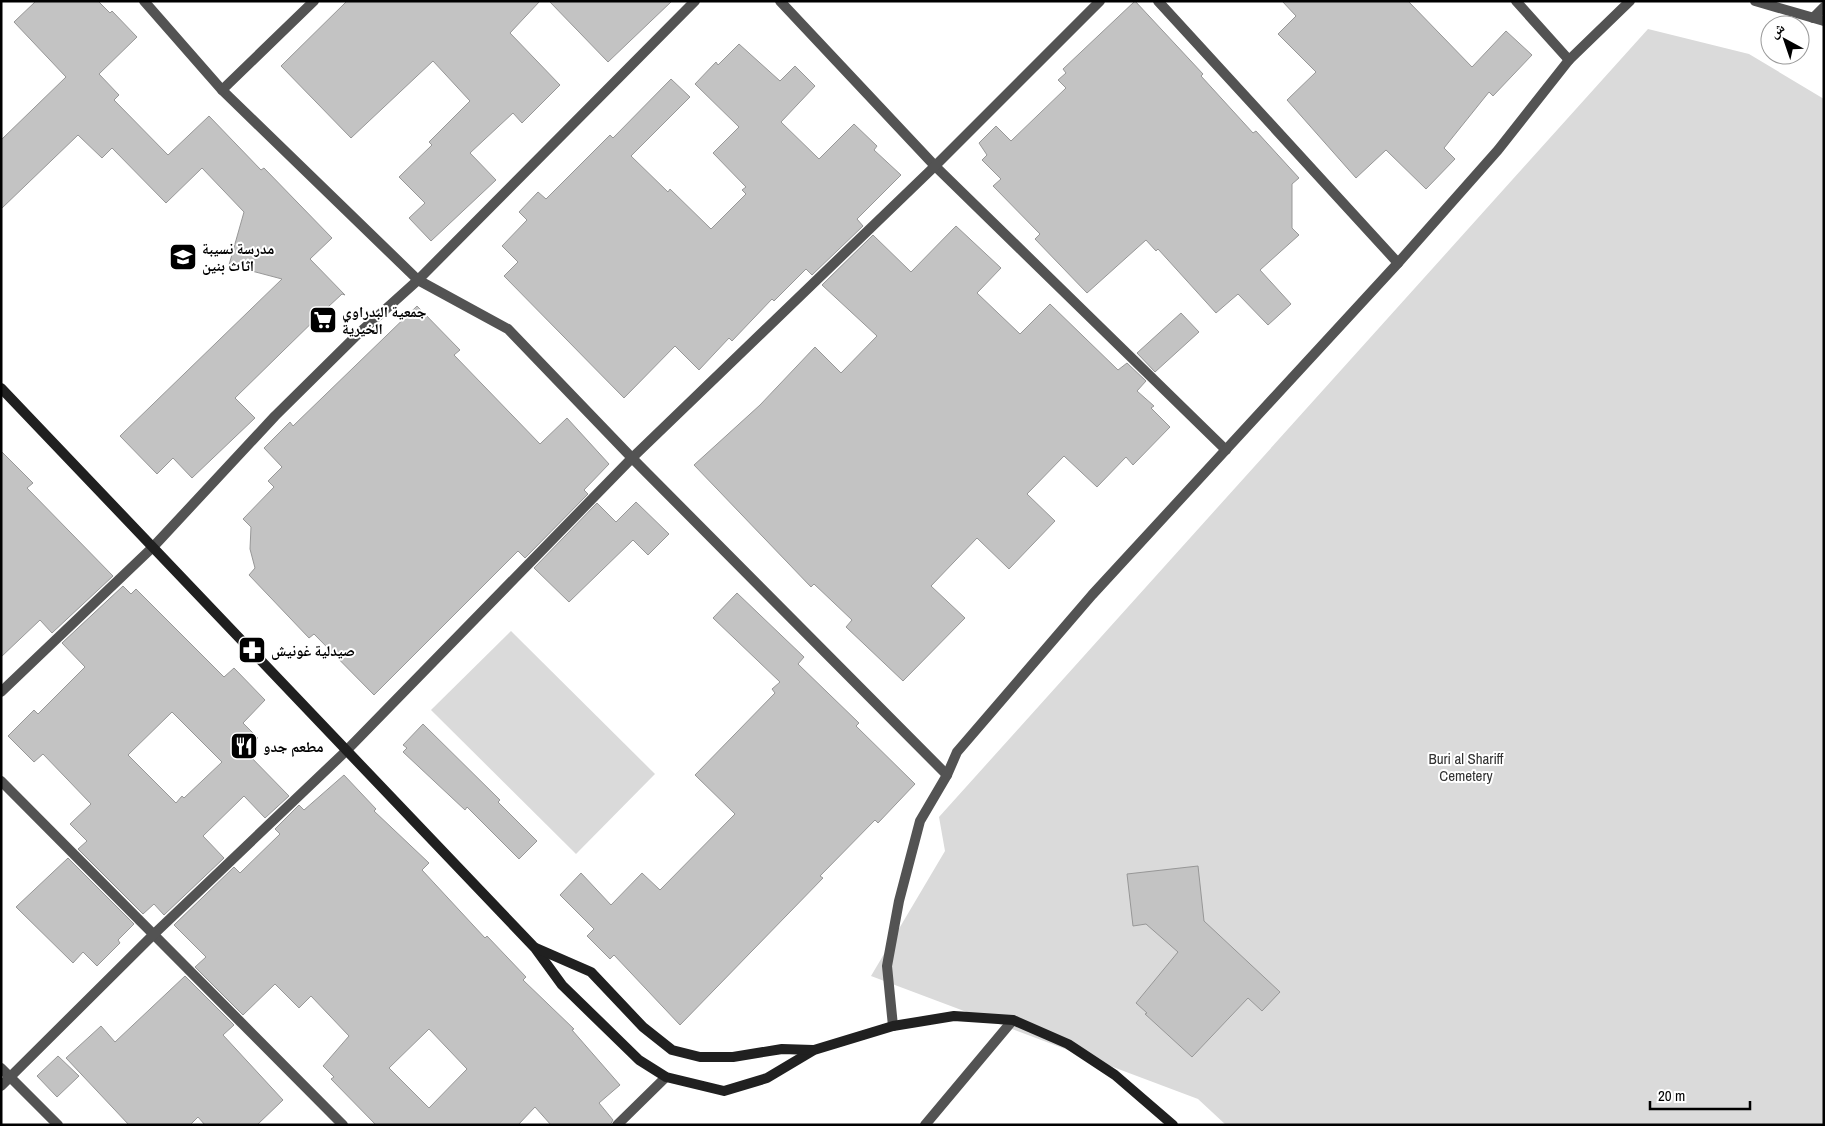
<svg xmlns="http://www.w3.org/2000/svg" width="1825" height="1126" viewBox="0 0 1825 1126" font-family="'Archivo Narrow','Noto Naskh Arabic',sans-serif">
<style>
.green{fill:#dadada}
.building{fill:#c3c3c3;stroke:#979797;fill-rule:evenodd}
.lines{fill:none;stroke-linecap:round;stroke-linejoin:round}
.minor{stroke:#535353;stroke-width:10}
.secondary{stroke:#202020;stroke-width:10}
.labels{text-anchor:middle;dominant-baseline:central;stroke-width:4;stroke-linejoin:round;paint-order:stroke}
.poi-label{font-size:15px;font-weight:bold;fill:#000;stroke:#fff;text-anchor:start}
.park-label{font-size:15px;fill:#313131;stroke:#fff}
</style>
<rect width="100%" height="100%" fill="#fff"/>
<!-- green -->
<g class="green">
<path d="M 1648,29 L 1749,54 L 1824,99 L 1824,1125 L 1226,1125 L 1198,1099 L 871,976 L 945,851 L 939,817 Z"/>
<path d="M 511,631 L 655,774 L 576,854 L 431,710 Z"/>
</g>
<!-- building -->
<g class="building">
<path d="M 36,1 L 98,1 L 110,13 L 112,11 L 137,37 L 99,74 L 119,95 L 114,100 L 168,155 L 209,116 L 261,170 L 264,168 L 332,238 L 310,259 L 345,295 L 342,294 L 328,307 L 235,398 L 255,418 L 192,478 L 173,458 L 157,474 L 120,436 L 282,279 L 229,265 L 244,212 L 202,168 L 166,203 L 112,148 L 102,158 L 78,135 L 1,209 L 1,140 L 66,77 L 14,22 Z"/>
<path d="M 347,1 L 540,1 L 510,33 L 560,85 L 522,123 L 513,113 L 470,153 L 496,180 L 431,241 L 409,218 L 425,203 L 399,177 L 432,145 L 429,142 L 470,101 L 433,61 L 351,138 L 281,66 Z"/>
<path d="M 549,1 L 672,1 L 608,62 Z"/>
<path d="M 1135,1 L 1203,74 L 1201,76 L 1253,133 L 1256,131 L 1299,178 L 1292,184 L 1292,228 L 1299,235 L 1260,270 L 1291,304 L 1268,325 L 1238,294 L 1216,313 L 1158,249 L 1156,251 L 1146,240 L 1087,293 L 1035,239 L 1040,234 L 993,186 L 1001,179 L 982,160 L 987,155 L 979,143 L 996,126 L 1011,141 L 1066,88 L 1058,80 L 1066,73 L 1063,69 Z"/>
<path d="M 1282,1 L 1408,1 L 1472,67 L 1506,31 L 1532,55 L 1493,96 L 1489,92 L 1444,148 L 1455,159 L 1426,189 L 1386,150 L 1356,178 L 1287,100 L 1316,72 L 1278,34 L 1296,16 Z"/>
<path d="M 739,44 L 780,81 L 795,66 L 815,86 L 781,122 L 819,159 L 854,124 L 877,146 L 874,150 L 901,175 L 857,219 L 863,226 L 812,275 L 806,269 L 774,301 L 772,299 L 732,341 L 729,338 L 699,370 L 675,346 L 624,398 L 504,276 L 518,262 L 502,246 L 527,220 L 519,212 L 538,192 L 546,199 L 610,135 L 613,138 L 671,79 L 690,97 L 631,156 L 668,192 L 670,189 L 711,229 L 746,194 L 742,190 L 746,187 L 713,153 L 739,127 L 695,84 L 716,62 L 718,65 Z"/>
<path d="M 956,226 L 1001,268 L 977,293 L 1020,334 L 1050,304 L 1118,370 L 1127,363 L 1146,381 L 1137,391 L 1154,406 L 1151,408 L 1170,427 L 1133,465 L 1126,457 L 1097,487 L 1064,456 L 1027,494 L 1055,521 L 1009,569 L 977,538 L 931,586 L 965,618 L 903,681 L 846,627 L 852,620 L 814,584 L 811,587 L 694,465 L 760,405 L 815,347 L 841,373 L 877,336 L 822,285 L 873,235 L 911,272 Z"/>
<path d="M 417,306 L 460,350 L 454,355 L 540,444 L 567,418 L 609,464 L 584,490 L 588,494 L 525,558 L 518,551 L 374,695 L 314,634 L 309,638 L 249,575 L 255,568 L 250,549 L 251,527 L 243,519 L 274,487 L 268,481 L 282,467 L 264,448 L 290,422 L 293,426 Z"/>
<path d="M 1181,313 L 1199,332 L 1155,372 L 1137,353 Z"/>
<path d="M 1,451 L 33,483 L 27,488 L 113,576 L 52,633 L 40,620 L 1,657 Z"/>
<path d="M 636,502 L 669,534 L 648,555 L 633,540 L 569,602 L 534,568 L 597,503 L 616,522 Z"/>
<path d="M 123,586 L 131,594 L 136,589 L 224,677 L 234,668 L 265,700 L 243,723 L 258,738 L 245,751 L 289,796 L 265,818 L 244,796 L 203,836 L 224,858 L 164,915 L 154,904 L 143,914 L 78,849 L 87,841 L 70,824 L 91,804 L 43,754 L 34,762 L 8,736 L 34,710 L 38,714 L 85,667 L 62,643 ZM 172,712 L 222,762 L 184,798 L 182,796 L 176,803 L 128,755 Z"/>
<path d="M 737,593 L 804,657 L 798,664 L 859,723 L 856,726 L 915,784 L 878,823 L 875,820 L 820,876 L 823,878 L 680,1025 L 614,955 L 610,959 L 587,936 L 594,929 L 560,895 L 581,873 L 611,905 L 642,873 L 660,890 L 735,814 L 695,775 L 775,693 L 772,689 L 780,682 L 713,618 Z"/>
<path d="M 423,724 L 500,800 L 498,802 L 537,841 L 519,859 L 467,807 L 465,810 L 403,752 L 407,748 L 403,745 Z"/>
<path d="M 344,775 L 376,809 L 374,811 L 429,863 L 422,870 L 485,938 L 487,936 L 526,977 L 523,980 L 574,1029 L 572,1030 L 620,1085 L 599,1103 L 613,1120 L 610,1125 L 551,1125 L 535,1107 L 518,1125 L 376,1125 L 331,1079 L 334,1077 L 323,1066 L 349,1036 L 311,996 L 299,1008 L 275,984 L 243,1015 L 195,967 L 206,957 L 174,925 L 234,867 L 240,873 L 280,834 L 275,829 L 299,805 L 304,810 ZM 429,1029 L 467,1069 L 429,1108 L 389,1068 Z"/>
<path d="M 68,858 L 134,924 L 118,940 L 120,943 L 97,966 L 83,952 L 73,963 L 16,907 Z"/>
<path d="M 1198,866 L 1204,921 L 1280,992 L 1262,1011 L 1248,998 L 1192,1057 L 1145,1014 L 1147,1013 L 1136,1003 L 1178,952 L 1146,924 L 1133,926 L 1127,874 Z"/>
<path d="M 185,976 L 234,1025 L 223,1035 L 283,1100 L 257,1125 L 205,1125 L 198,1117 L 190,1125 L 129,1125 L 66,1058 L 101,1026 L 115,1042 Z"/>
<path d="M 58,1056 L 79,1076 L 57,1097 L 37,1076 Z"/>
</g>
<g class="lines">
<!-- minor -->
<g class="minor">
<path d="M 144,1 L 222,90 L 418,280 L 508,329 L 632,458 L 947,775"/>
<path d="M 780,1 L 935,166 L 1226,450"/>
<path d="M 1158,1 L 1398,263"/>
<path d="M 1516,1 L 1569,60"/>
<path d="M 1755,1 L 1824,21"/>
<path d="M 1813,18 L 1824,7"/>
<path d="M 222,90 L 314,1"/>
<path d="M 1,692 L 154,546 L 275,416 L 357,335 L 418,280 L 695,1"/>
<path d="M 1,781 L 343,1125"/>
<path d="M 893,1026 L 887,966 L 899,901 L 920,821 L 947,775 L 957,752 L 1092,595 L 1398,263 L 1498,150 L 1569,60 L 1630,1"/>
<path d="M 1,1068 L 58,1125"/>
<path d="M 1,1086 L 153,935 L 346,751 L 632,458 L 935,166 L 1100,1"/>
<path d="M 617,1125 L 666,1077"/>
<path d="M 925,1125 L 1013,1020"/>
</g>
<!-- secondary -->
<g class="secondary">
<path d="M 1,388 L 535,948 L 562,985 L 639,1060 L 666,1077 L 724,1091 L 767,1078 L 814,1050 L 893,1026 L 954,1016 L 1013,1020 L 1068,1044 L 1115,1075 L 1173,1125"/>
<path d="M 536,948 L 591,972 L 643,1027 L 672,1050 L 700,1057 L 733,1057 L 782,1049 L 813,1050"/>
</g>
</g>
<!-- icons -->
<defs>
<g id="school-square" transform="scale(1.4375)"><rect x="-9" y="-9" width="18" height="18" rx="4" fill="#000" stroke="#fff"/><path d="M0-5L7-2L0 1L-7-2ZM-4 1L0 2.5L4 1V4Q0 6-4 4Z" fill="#fff"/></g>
<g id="supermarket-square" transform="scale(1.4375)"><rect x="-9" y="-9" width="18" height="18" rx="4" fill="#000" stroke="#fff"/><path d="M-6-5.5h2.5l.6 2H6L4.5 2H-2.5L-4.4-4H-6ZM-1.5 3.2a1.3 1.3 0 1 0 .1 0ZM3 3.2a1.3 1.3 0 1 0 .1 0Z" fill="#fff"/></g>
<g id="pharmacy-square" transform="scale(1.4375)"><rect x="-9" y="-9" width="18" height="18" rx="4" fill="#000" stroke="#fff"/><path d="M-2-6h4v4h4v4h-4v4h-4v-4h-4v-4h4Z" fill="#fff"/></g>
<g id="restaurant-square" transform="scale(1.4375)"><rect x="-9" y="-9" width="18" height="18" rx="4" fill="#000" stroke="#fff"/><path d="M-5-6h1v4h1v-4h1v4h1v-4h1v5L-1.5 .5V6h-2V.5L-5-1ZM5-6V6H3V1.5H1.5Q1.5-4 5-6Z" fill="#fff"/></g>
</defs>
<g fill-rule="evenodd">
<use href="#school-square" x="183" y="257"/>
<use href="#supermarket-square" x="323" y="320"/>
<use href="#pharmacy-square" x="252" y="650"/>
<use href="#restaurant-square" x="244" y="746"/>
</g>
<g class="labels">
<!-- poi labels -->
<g class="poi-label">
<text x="202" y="248">مدرسة نسيبة<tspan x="202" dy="17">اثاث بنين</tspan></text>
<text x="342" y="311">جمعية البدراوي<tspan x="342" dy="17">الخيرية</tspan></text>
<text x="271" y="650">صيدلية غونيش</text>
<text x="263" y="746">مطعم جدو</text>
</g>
<!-- park labels -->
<g class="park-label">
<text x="1466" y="758">Buri al Shariff<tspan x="1466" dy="17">Cemetery</tspan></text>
</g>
</g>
<!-- border -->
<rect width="1825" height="1126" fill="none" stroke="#000000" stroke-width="5"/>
<!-- north arrow -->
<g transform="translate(1785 40) rotate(320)"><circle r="24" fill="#ffffff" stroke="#999999"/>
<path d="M0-4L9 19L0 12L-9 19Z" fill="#000000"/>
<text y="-8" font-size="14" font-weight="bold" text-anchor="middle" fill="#000000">ش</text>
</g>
<!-- scale -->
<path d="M1650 1101v8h100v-8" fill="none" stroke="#000000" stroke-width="2.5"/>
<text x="1658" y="1101" font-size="15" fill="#000000" stroke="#ffffff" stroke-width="4" paint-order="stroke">20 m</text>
</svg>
